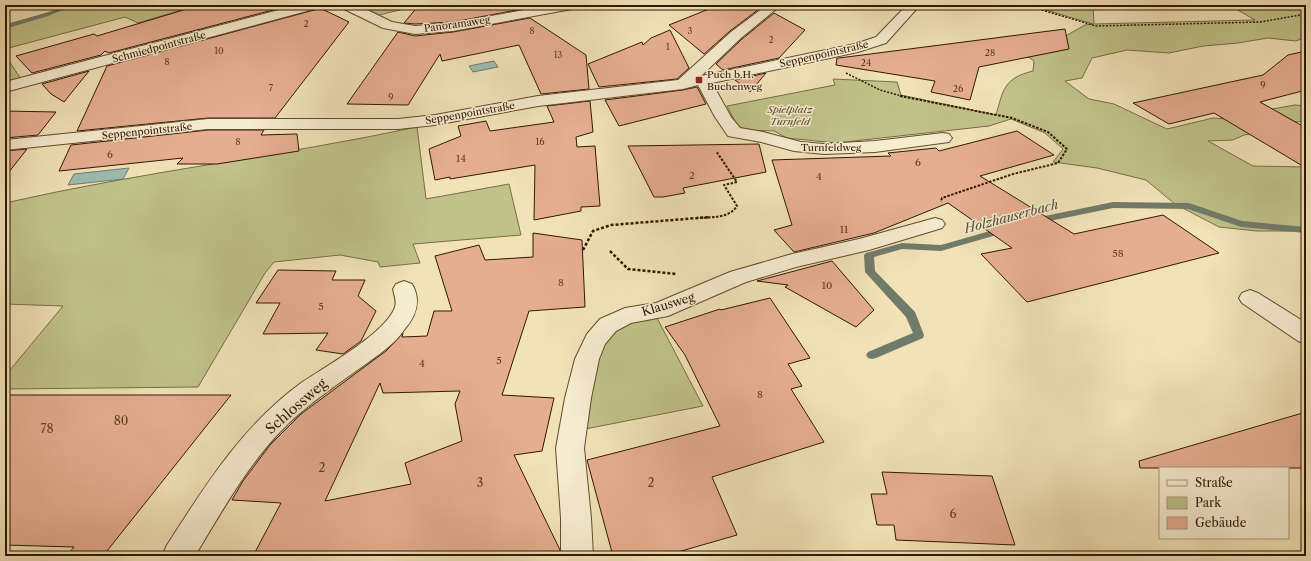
<svg xmlns="http://www.w3.org/2000/svg" width="1311" height="561" viewBox="0 0 1311 561" font-family="'Libre Caslon Text',serif">
<style>
.green{fill:#c0c28a;stroke:#786d46}
.water{fill:#9bbdb0;stroke:#717b6a}
.lines{fill:none;stroke-linecap:round;stroke-linejoin:round}
.stream{fill:#717b6a;fill-rule:evenodd}
.building{fill:#e6ae91;stroke:#311801;fill-rule:evenodd}
.street-casing{stroke:#614a2e;stroke-width:2}
.path-far2{stroke:#311801;stroke-width:1.5;stroke-dasharray:2 1.5;stroke-linecap:butt}
.path-far1{stroke:#311801;stroke-width:2;stroke-dasharray:2.5 1.5;stroke-linecap:butt}
.path{stroke:#311801;stroke-width:2.5;stroke-dasharray:3 2;stroke-linecap:butt}
.street{fill:#f6ecd0;fill-rule:evenodd}
.poi-dot{fill:#8f2418;stroke:#f6ecd0;stroke-width:1.5}
.labels{text-anchor:middle;dominant-baseline:central;stroke-width:3;stroke-linejoin:round;paint-order:stroke}
.far-number-label{font-size:9px;fill:#5e3e25}
.far-street-label{font-size:10px;fill:#311801;stroke:#f6ecd0}
.far-poi-label{font-size:10px;fill:#311801;stroke:#f6ecd0;text-anchor:start}
.far-park-label{font-size:10px;font-style:italic;fill:#5c4b2a;stroke:#f6ecd0}
.number-label{font-size:10px;fill:#5e3e25}
.street-label{font-size:12px;fill:#311801;stroke:#f6ecd0}
.near-number-label{font-size:12px;fill:#5e3e25}
.water-label{font-size:13px;font-style:italic;fill:#56523e;stroke:#f6ecd0}
.near-street-label{font-size:14px;fill:#311801;stroke:#f6ecd0}
</style>
<rect width="100%" height="100%" fill="#f1e2b7"/>
<filter id="stains"><feTurbulence type="fractalNoise" baseFrequency=".005" numOctaves="4"/><feColorMatrix values="0 0 0 0 .2 0 0 0 0 .09 0 0 0 0 .02 0 0 0 .5 -.17"/></filter>
<radialGradient id="worn" r=".72"><stop offset=".6" stop-color="#630" stop-opacity="0"/><stop offset="1" stop-color="#630" stop-opacity=".3"/></radialGradient>
<!-- green -->
<g class="green">
<path d="M 68,5 L 198,5 L 138,23 L 125,17 L 5,49 L 5,25 L 58,10 Z"/>
<path d="M 358,5 L 420,5 L 379,15 Z"/>
<path d="M 1029,5 L 1093,5 L 1094,24 L 1255,20 L 1236,9 L 1206,5 L 1306,5 L 1306,37 L 1296,41 L 1268,38 L 1238,43 L 1203,46 L 1169,53 L 1127,50 L 1092,58 L 1082,78 L 1065,81 L 1089,99 L 1114,104 L 1167,129 L 1213,118 L 1244,120 L 1261,111 L 1295,105 L 1306,106 L 1306,121 L 1294,122 L 1274,130 L 1244,135 L 1233,140 L 1208,141 L 1253,166 L 1306,167 L 1306,231 L 1257,231 L 1219,227 L 1175,204 L 1146,180 L 1097,168 L 1053,162 L 1063,149 L 1045,133 L 1011,119 L 989,126 L 836,143 L 787,138 L 774,131 L 746,130 L 738,127 L 727,106 L 835,85 L 833,79 L 897,82 L 901,95 L 996,115 C 1003,90 1004,78 1033,71 L 1034,61 L 1020,51 L 1053,43 L 1085,25 L 1093,24 Z"/>
<path d="M 5,55 L 21,79 L 5,83 Z"/>
<path d="M 417,127 L 426,199 L 509,184 L 521,235 L 413,244 L 420,263 L 380,267 L 378,262 L 340,255 L 274,262 L 265,273 L 198,387 L 5,389 L 5,376 L 63,306 L 5,304 L 5,203 C 141,172 281,156 417,127 Z"/>
<path d="M 656,316 L 703,406 L 580,430 L 599,345 L 624,323 Z"/>
</g>
<!-- water -->
<g class="water">
<path d="M 494,61 L 498,67 L 473,72 L 469,66 Z"/>
<path d="M 129,168 L 123,179 L 68,185 L 74,174 Z"/>
</g>
<g class="lines">
<!-- stream -->
<g class="stream">
<path d="M 67,5 L 75,5 L 48,16 L 5,29 L 5,25 L 44,14 Z"/>
<path d="M 1113,202 L 1189,203 L 1242,221 L 1306,227 L 1306,233 L 1241,227 L 1188,209 L 1113,208 L 1035,224 L 1030,221 L 1035,218 Z"/>
<path d="M 1004,227 L 1007,228 L 1009,230 L 1007,232 L 941,251 L 902,249 L 874,257 L 875,271 L 915,312 L 924,335 L 923,338 L 876,358 L 872,359 L 868,358 L 866,355 L 868,352 L 913,333 L 906,317 L 865,272 L 864,255 L 866,253 L 902,243 L 941,245 Z"/>
</g>
</g>
<!-- building -->
<g class="building">
<path d="M 200,5 L 292,5 L 109,53 L 105,51 L 101,55 L 32,73 L 16,56 L 94,34 L 97,36 Z"/>
<path d="M 419,5 L 510,5 L 517,10 L 453,22 L 415,24 L 404,23 Z"/>
<path d="M 719,5 L 760,5 L 763,6 L 730,31 L 704,54 L 669,25 Z"/>
<path d="M 320,8 L 349,22 L 275,118 L 208,118 L 77,131 L 107,66 L 318,9 Z"/>
<path d="M 774,13 L 805,30 L 779,58 L 723,70 L 716,64 L 742,39 Z"/>
<path d="M 530,18 L 586,55 L 589,89 L 541,94 L 519,45 L 442,61 L 440,54 L 408,105 L 347,104 L 398,32 L 415,36 L 453,32 Z"/>
<path d="M 1065,29 L 1069,49 L 979,67 L 970,100 L 931,92 L 935,81 L 836,65 L 837,58 L 839,58 Z"/>
<path d="M 670,30 L 689,68 L 677,79 L 599,87 L 588,64 L 642,42 L 643,45 L 651,38 Z"/>
<path d="M 1306,51 L 1306,90 L 1260,102 L 1306,128 L 1306,168 L 1214,113 L 1169,124 L 1133,103 L 1263,75 L 1288,55 Z"/>
<path d="M 89,71 L 64,102 L 51,94 L 42,84 Z"/>
<path d="M 766,73 L 750,92 L 735,80 Z"/>
<path d="M 697,87 L 706,104 L 619,126 L 605,100 L 683,90 Z"/>
<path d="M 590,101 L 593,132 L 576,137 L 577,147 L 595,146 L 600,206 L 581,207 L 581,211 L 534,220 L 535,165 L 450,179 L 450,177 L 435,180 L 429,149 L 461,136 L 458,126 L 486,121 L 490,131 L 554,122 L 547,106 Z"/>
<path d="M 5,111 L 56,112 L 38,135 L 5,138 Z"/>
<path d="M 208,130 L 264,130 L 261,135 L 297,134 L 299,151 L 217,164 L 177,164 L 183,158 L 59,171 L 71,145 Z"/>
<path d="M 1017,131 L 1054,155 L 980,176 L 1074,234 L 1163,215 L 1219,253 L 1027,302 L 981,254 L 1012,248 L 948,203 L 874,233 L 794,252 L 774,230 L 792,225 L 772,160 L 891,156 L 888,153 L 936,148 L 939,151 Z"/>
<path d="M 759,144 L 766,172 L 683,188 L 685,193 L 663,197 L 654,197 L 628,146 Z"/>
<path d="M 27,149 L 5,177 L 5,151 Z"/>
<path d="M 533,233 L 582,240 L 585,307 L 529,311 L 502,395 L 554,398 L 542,451 L 514,455 L 560,550 L 560,556 L 253,556 L 281,503 L 232,500 L 243,481 L 270,445 L 301,414 L 386,351 L 403,333 L 402,337 L 427,336 L 434,311 L 452,311 L 435,256 L 479,245 L 485,260 L 533,257 ZM 380,383 L 383,393 L 460,391 L 455,404 L 462,441 L 405,463 L 411,484 L 325,501 Z"/>
<path d="M 832,261 L 874,310 L 856,327 L 785,287 L 788,285 L 757,281 Z"/>
<path d="M 278,270 L 336,271 L 332,280 L 365,280 L 358,296 L 376,311 L 361,341 L 343,354 L 316,350 L 328,333 L 263,334 L 280,303 L 256,303 Z"/>
<path d="M 770,298 L 810,358 L 788,364 L 802,386 L 791,389 L 824,442 L 712,477 L 737,535 L 664,556 L 613,556 L 587,460 L 720,426 L 685,355 L 665,327 L 720,309 L 721,310 Z"/>
<path d="M 5,395 L 231,395 L 103,556 L 66,556 L 74,547 L 5,545 Z"/>
<path d="M 1306,412 L 1306,468 L 1140,468 L 1139,461 Z"/>
<path d="M 882,472 L 992,476 L 1015,545 L 896,540 L 894,525 L 877,525 L 871,494 L 887,494 Z"/>
</g>
<g class="lines">
<!-- street casing -->
<g class="street-casing">
<g id="street">
<path d="M 298,5 L 319,5 L 318,8 L 5,92 L 5,82 Z"/>
<path d="M 341,5 L 357,5 L 392,22 L 415,26 L 453,23 L 551,5 L 578,5 L 577,8 L 572,9 L 453,31 L 415,34 L 383,28 L 342,8 Z"/>
<path d="M 767,5 L 781,5 L 741,38 L 701,76 L 855,44 L 876,37 L 907,5 L 920,5 L 886,43 L 858,52 L 712,83 L 731,117 L 740,128 L 763,132 L 801,142 L 824,144 L 875,141 L 943,133 L 949,134 L 952,138 L 949,142 L 875,152 L 824,154 L 794,151 L 761,142 L 728,136 L 715,117 L 698,85 L 683,89 L 538,106 L 435,125 L 398,129 L 208,129 L 5,150 L 5,140 L 208,119 L 398,119 L 435,115 L 538,96 L 678,80 L 731,32 Z"/>
<path d="M 935,218 L 942,220 L 945,224 L 942,228 L 869,250 L 796,267 L 746,282 L 668,316 L 631,323 L 616,331 L 605,344 L 599,359 L 591,398 L 584,448 L 591,518 L 593,556 L 561,556 L 561,518 L 556,448 L 565,398 L 575,359 L 587,334 L 600,319 L 625,308 L 656,303 L 730,272 L 792,254 L 859,239 Z"/>
<path d="M 404,281 L 412,284 C 422,301 416,316 404,330 C 394,345 378,355 363,366 C 342,381 320,396 300,413 C 255,451 225,506 195,556 L 162,556 L 167,545 C 205,486 243,425 301,383 C 325,367 386,333 395,307 C 397,301 394,295 393,289 L 396,284 Z"/>
<path d="M 1250,290 L 1258,293 L 1306,323 L 1306,344 L 1298,341 L 1242,303 L 1239,298 L 1242,293 Z"/>
</g>
</g>
<!-- path-far2 -->
<g class="path-far2">
<path d="M 1025,5 L 1096,26 L 1260,22 L 1306,14"/>
<path d="M 846,73 L 880,90 L 905,97"/>
</g>
<!-- path-far1 -->
<g class="path-far1">
<path d="M 900,96 L 1012,118 L 1048,132 L 1067,149 L 1058,163 L 1013,174 L 942,198 L 941,202"/>
<path d="M 696,218 C 710,217 729,219 737,206 L 724,185 L 737,182 L 716,151"/>
</g>
<!-- path -->
<g class="path">
<path d="M 583,250 L 593,231 L 611,225 L 710,217"/>
<path d="M 610,251 L 628,269 L 676,274"/>
</g>
<!-- street -->
<use href="#street" class="street"/>
</g>
<!-- markers -->
<rect class="poi-dot" x="695" y="76" width="8" height="8" rx="2"/>
<g class="labels">
<!-- far-number labels -->
<g class="far-number-label">
<text x="306" y="23">2</text>
<text x="532" y="30">8</text>
<text x="690" y="30">3</text>
<text x="771" y="39">2</text>
<text x="668" y="46">1</text>
<text x="219" y="50">10</text>
<text x="990" y="52">28</text>
<text x="558" y="54">13</text>
<text x="167" y="61">8</text>
<text x="866" y="62">24</text>
<text x="1263" y="84">9</text>
<text x="271" y="87">7</text>
<text x="958" y="88">26</text>
<text x="391" y="96">9</text>
<text x="238" y="141">8</text>
<text x="540" y="141">16</text>
</g>
<!-- far-street labels -->
<g class="far-street-label">
<text transform="translate(457 24) rotate(-8)">Panoramaweg</text>
<text transform="translate(159 47) rotate(-15)">Schmiedpointstraße</text>
<text transform="translate(824 54) rotate(-13)">Seppenpointstraße</text>
<text transform="translate(470 113) rotate(-10)">Seppenpointstraße</text>
<text transform="translate(147 131) rotate(-6)">Seppenpointstraße</text>
<text x="831" y="147">Turnfeldweg</text>
</g>
<!-- far-poi labels -->
<g class="far-poi-label">
<text x="707" y="74">Puch b.H.<tspan x="707" dy="12">Buchenweg</tspan></text>
</g>
<!-- far-park labels -->
<g class="far-park-label">
<text x="790" y="109">Spielplatz<tspan x="790" dy="12">Turnfeld</tspan></text>
</g>
<!-- number labels -->
<g class="number-label">
<text x="110" y="154">6</text>
<text x="461" y="158">14</text>
<text x="918" y="162">6</text>
<text x="692" y="175">2</text>
<text x="819" y="176">4</text>
<text x="844" y="229">11</text>
<text x="1118" y="253">58</text>
<text x="561" y="282">8</text>
<text x="827" y="285">10</text>
<text x="321" y="306">5</text>
<text x="499" y="360">5</text>
<text x="422" y="363">4</text>
<text x="760" y="394">8</text>
</g>
<!-- street labels -->
<g class="street-label">
<text transform="translate(668 304) rotate(-17)">Klausweg</text>
</g>
<!-- near-number labels -->
<g class="near-number-label">
<text x="121" y="420">80</text>
<text x="47" y="428">78</text>
<text x="322" y="467">2</text>
<text x="480" y="482">3</text>
<text x="651" y="482">2</text>
<text x="953" y="513">6</text>
</g>
<!-- water labels -->
<g class="water-label">
<text transform="translate(1011 216) rotate(-15)">Holzhauserbach</text>
</g>
<!-- near-street labels -->
<g class="near-street-label">
<text transform="translate(296 406) rotate(-41)">Schlossweg</text>
</g>
</g>
<!-- margin -->
<rect width="1311" height="561" fill="none" stroke="#f1e2b7" stroke-width="20"/>
<rect x="6" y="6" width="1299" height="549" fill="none" stroke="#311801" stroke-width="2"/>
<rect x="10" y="10" width="1291" height="541" fill="none" stroke="#311801"/>
<!-- legend -->
<rect x="1159" y="467" width="130" height="72" fill="#f6ecd0" stroke="#a7977d"/>
<rect x="1167" y="480" width="20" height="6" fill="#f6ecd0" stroke="#a7977d"/>
<text x="1195" y="487" font-size="12" fill="#311801">Straße</text>
<rect x="1167" y="497" width="20" height="12" fill="#c0c28a" stroke="#a7977d"/>
<text x="1195" y="507" font-size="12" fill="#311801">Park</text>
<rect x="1167" y="517" width="20" height="12" fill="#e6ae91" stroke="#a7977d"/>
<text x="1195" y="527" font-size="12" fill="#311801">Gebäude</text>
<rect width="100%" height="100%" filter="url(#stains)"/>
<rect width="100%" height="100%" fill="url(#worn)"/>
</svg>
